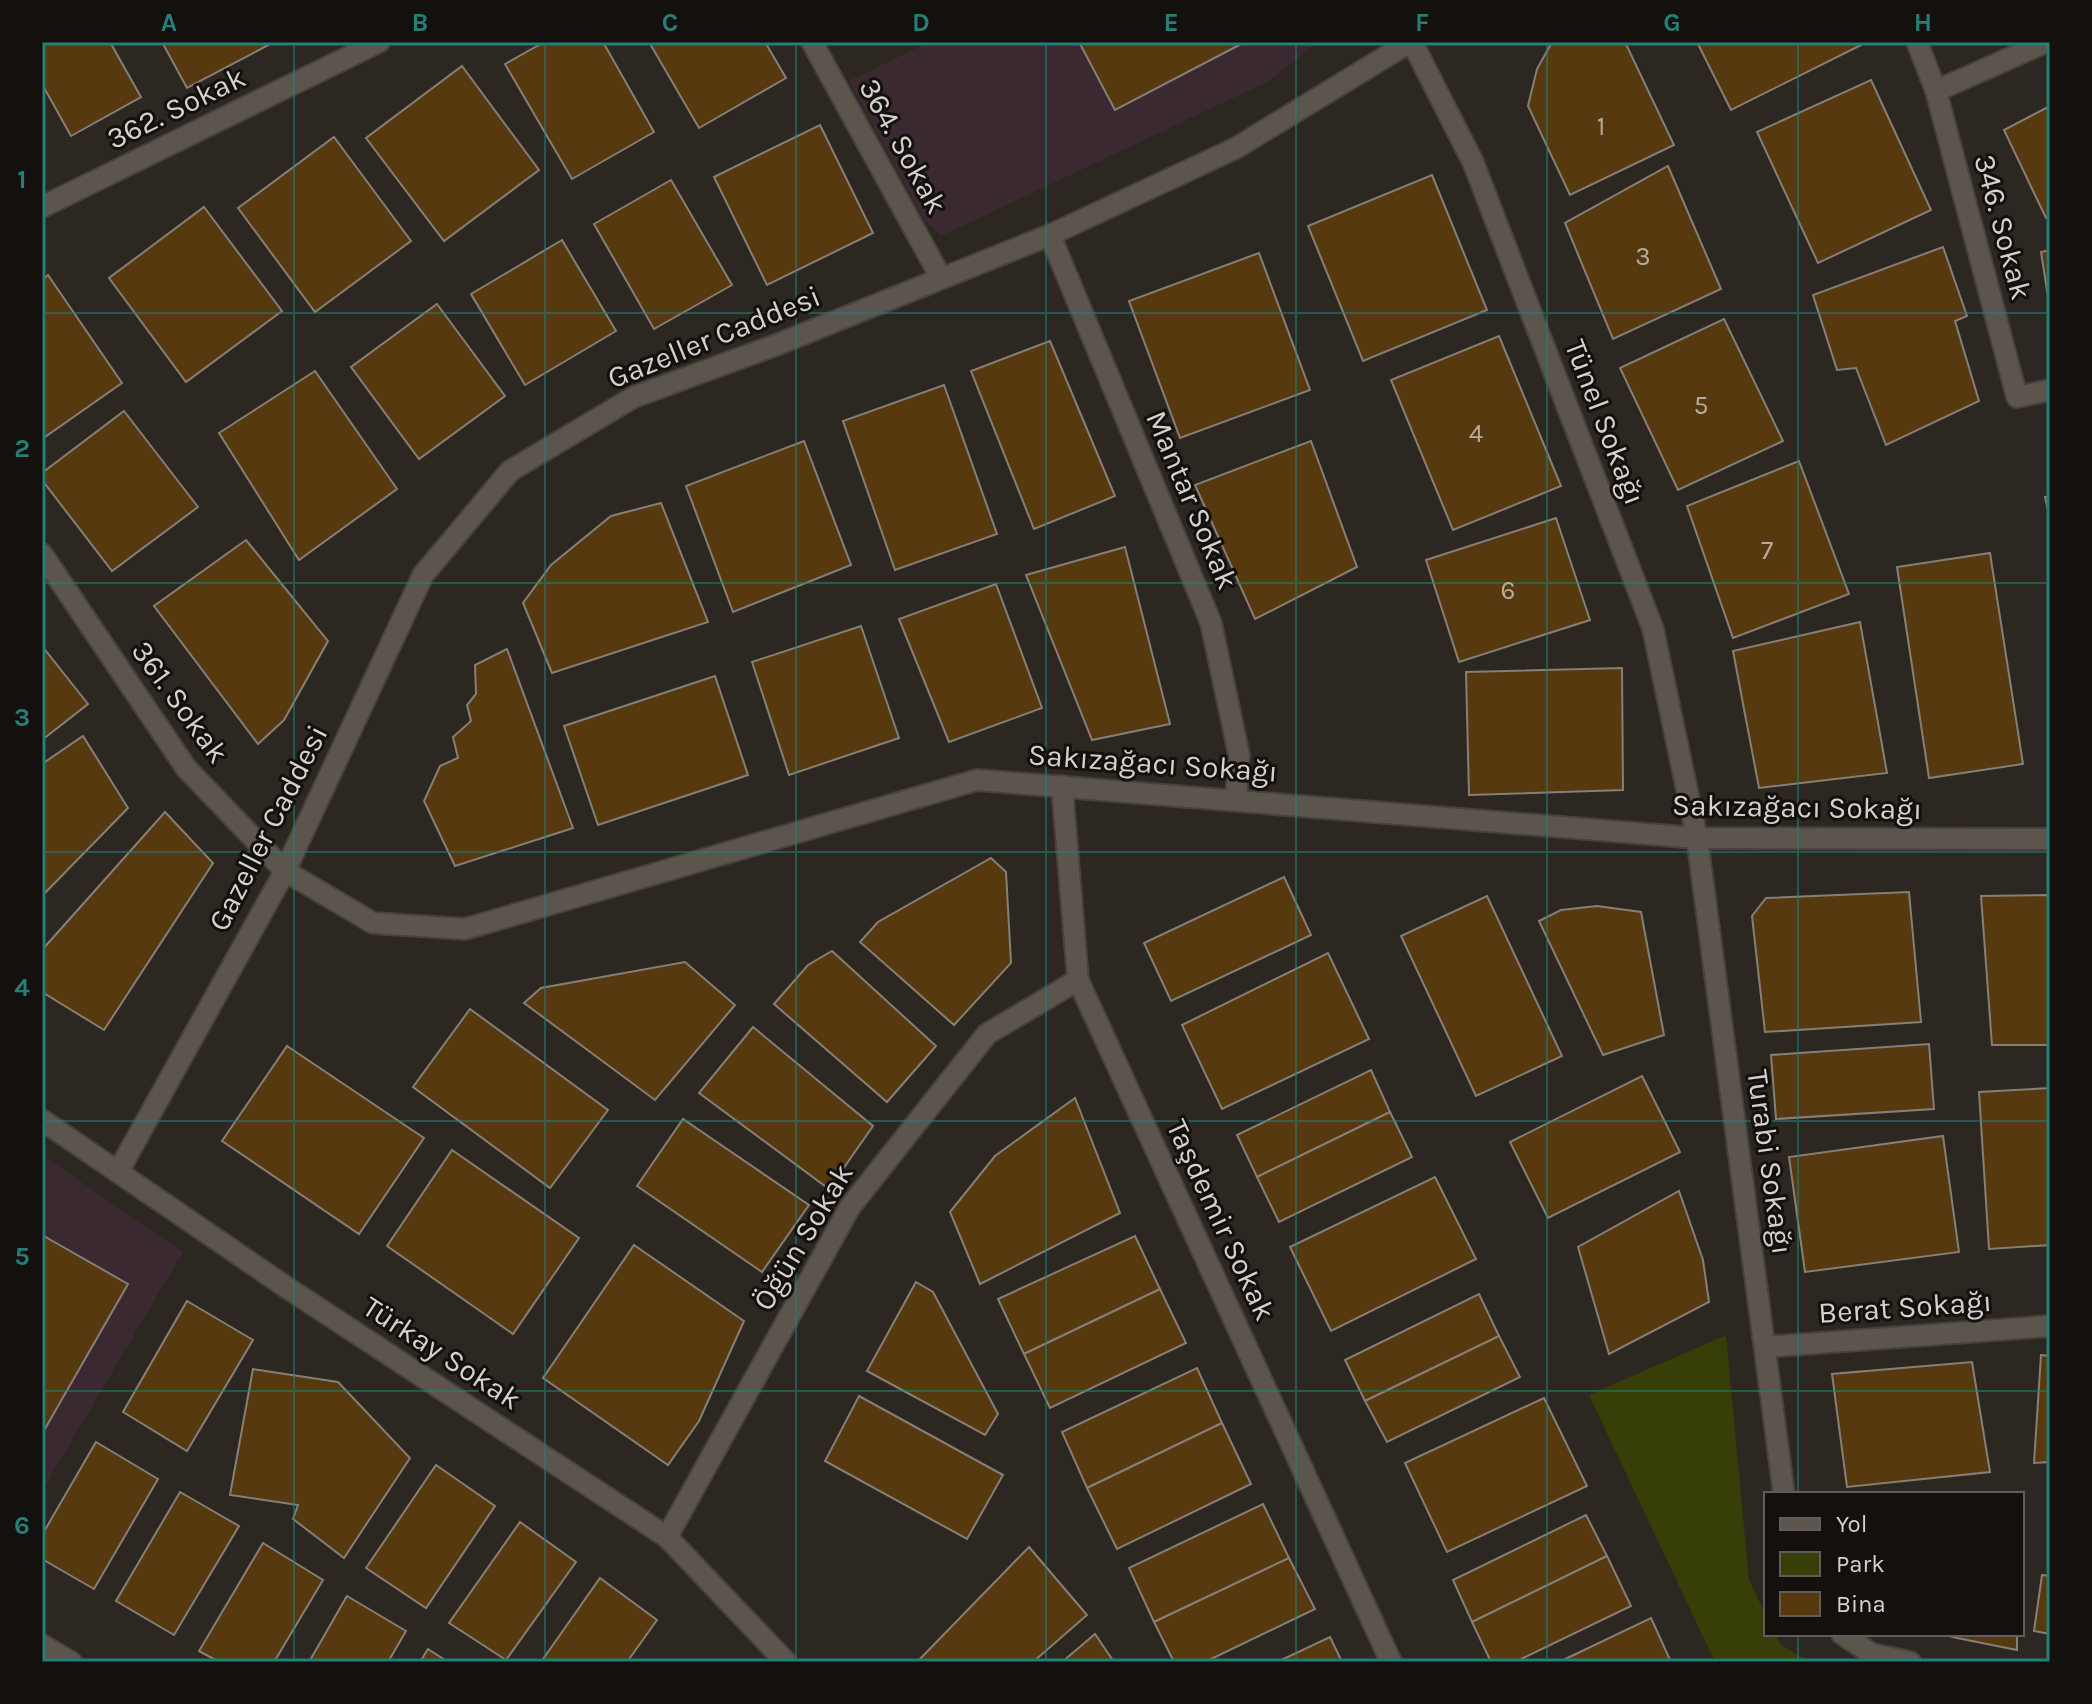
<svg xmlns="http://www.w3.org/2000/svg" width="2092" height="1704" viewBox="0 0 2092 1704" font-family="Karla,sans-serif">
<style>
.education{fill:#3b2931}
.green{fill:#373e07}
.building{fill:#56390e;stroke:#867f77;stroke-width:2}
.lines{fill:none;stroke-linecap:round;stroke-linejoin:round}
.minor-casing{stroke:#47413c;stroke-width:24}
.tertiary-casing{stroke:#47413c;stroke-width:24}
.minor{stroke:#5b554d;stroke-width:20}
.tertiary{stroke:#5b554d;stroke-width:20}
.grid{fill:none;stroke:#237f78;stroke-width:2;stroke-opacity:0.55}
.labels{text-anchor:middle;dominant-baseline:central;stroke-width:6;stroke-linejoin:round;paint-order:stroke}
.number-label{font-size:26px;fill:#b5ab9d}
.street-label{font-size:30px;fill:#d5d1cd;stroke:#13100d}
.neatline{fill:none;stroke:#237f78;stroke-width:3}
.grid-label{font-size:26px;text-anchor:middle;font-weight:bold;fill:#237f78}
</style>
<rect width="100%" height="100%" fill="#2c2720"/>
<!-- education -->
<g class="education">
<path d="M 929,42 L 1319,42 L 1267,82 L 941,236 L 924,220 L 849,81 Z"/>
<path d="M 42,1155 L 183,1252 L 42,1491 Z"/>
</g>
<!-- green -->
<path class="green" d="M 1726,1335 L 1749,1580 L 1766,1615 L 1766,1634 L 1775,1634 L 1780,1644 L 1809,1662 L 1715,1662 L 1589,1395 Z"/>
<!-- building -->
<g class="building">
<path d="M 42,42 L 110,42 L 141,97 L 71,136 L 42,84 Z"/>
<path d="M 162,42 L 274,42 L 187,88 Z"/>
<path d="M 544,42 L 603,42 L 654,132 L 572,179 L 505,64 Z"/>
<path d="M 649,42 L 765,42 L 786,78 L 699,128 Z"/>
<path d="M 1079,42 L 1245,42 L 1115,110 Z"/>
<path d="M 1552,42 L 1625,42 L 1674,145 L 1570,195 L 1528,106 L 1537,69 Z"/>
<path d="M 1697,42 L 1867,42 L 1731,110 Z"/>
<path d="M 462,66 L 539,170 L 444,241 L 366,138 Z"/>
<path d="M 1871,80 L 1931,210 L 1818,263 L 1757,132 Z"/>
<path d="M 2050,106 L 2050,216 L 2046,218 L 2004,130 Z"/>
<path d="M 820,125 L 873,233 L 767,285 L 714,177 Z"/>
<path d="M 334,137 L 411,241 L 315,312 L 238,208 Z"/>
<path d="M 1668,166 L 1721,289 L 1613,339 L 1565,223 Z"/>
<path d="M 1432,175 L 1487,310 L 1363,361 L 1308,226 Z"/>
<path d="M 671,180 L 732,285 L 654,329 L 594,224 Z"/>
<path d="M 204,207 L 282,311 L 186,382 L 109,278 Z"/>
<path d="M 562,240 L 616,331 L 525,385 L 471,294 Z"/>
<path d="M 1943,247 L 1967,316 L 1955,321 L 1979,401 L 1886,445 L 1856,368 L 1837,370 L 1813,295 Z"/>
<path d="M 2050,250 L 2050,309 L 2041,252 Z"/>
<path d="M 1259,253 L 1310,390 L 1180,438 L 1129,301 Z"/>
<path d="M 48,275 L 122,383 L 42,439 L 42,280 Z"/>
<path d="M 437,304 L 505,396 L 419,459 L 351,367 Z"/>
<path d="M 1724,319 L 1783,441 L 1678,490 L 1620,368 Z"/>
<path d="M 1499,336 L 1561,486 L 1453,530 L 1391,380 Z"/>
<path d="M 1050,341 L 1115,496 L 1034,529 L 971,371 Z"/>
<path d="M 315,371 L 397,489 L 299,560 L 219,433 Z"/>
<path d="M 944,385 L 997,534 L 895,570 L 843,421 Z"/>
<path d="M 124,411 L 198,507 L 112,571 L 42,480 L 42,473 Z"/>
<path d="M 804,441 L 851,565 L 733,612 L 686,486 Z"/>
<path d="M 1311,441 L 1357,567 L 1255,619 L 1195,485 Z"/>
<path d="M 1799,461 L 1849,594 L 1733,638 L 1687,506 Z"/>
<path d="M 2050,496 L 2050,519 L 2045,497 Z"/>
<path d="M 661,503 L 708,622 L 552,673 L 523,603 L 551,565 L 611,516 Z"/>
<path d="M 1556,518 L 1590,620 L 1459,662 L 1426,560 Z"/>
<path d="M 246,540 L 328,641 L 284,720 L 258,744 L 154,606 Z"/>
<path d="M 1125,547 L 1170,724 L 1092,740 L 1026,575 Z"/>
<path d="M 1990,553 L 2023,764 L 1929,778 L 1897,567 Z"/>
<path d="M 996,584 L 1042,708 L 949,742 L 899,619 Z"/>
<path d="M 1860,622 L 1887,773 L 1759,788 L 1733,651 Z"/>
<path d="M 861,626 L 899,738 L 789,775 L 752,662 Z"/>
<path d="M 42,646 L 88,704 L 42,740 Z"/>
<path d="M 507,649 L 573,828 L 455,866 L 424,801 L 440,766 L 458,758 L 453,737 L 471,721 L 467,705 L 476,694 L 475,665 Z"/>
<path d="M 1622,668 L 1623,790 L 1469,795 L 1466,672 Z"/>
<path d="M 715,676 L 748,775 L 598,825 L 564,726 Z"/>
<path d="M 83,736 L 128,808 L 42,896 L 42,764 Z"/>
<path d="M 165,812 L 213,863 L 104,1030 L 42,992 L 42,950 Z"/>
<path d="M 991,858 L 1006,872 L 1011,963 L 954,1025 L 860,942 L 878,922 Z"/>
<path d="M 1284,877 L 1311,935 L 1171,1001 L 1144,943 Z"/>
<path d="M 1909,892 L 1921,1022 L 1765,1032 L 1752,916 L 1766,898 Z"/>
<path d="M 2050,895 L 2050,1045 L 1992,1045 L 1981,896 Z"/>
<path d="M 1487,896 L 1562,1056 L 1476,1096 L 1401,936 Z"/>
<path d="M 1597,906 L 1641,912 L 1664,1035 L 1603,1055 L 1539,921 L 1561,910 Z"/>
<path d="M 832,951 L 936,1046 L 887,1102 L 774,1004 L 808,965 Z"/>
<path d="M 1328,953 L 1369,1039 L 1222,1109 L 1182,1025 Z"/>
<path d="M 685,962 L 735,1005 L 655,1100 L 524,1003 L 541,988 Z"/>
<path d="M 470,1009 L 608,1110 L 550,1188 L 413,1087 Z"/>
<path d="M 753,1027 L 873,1126 L 829,1189 L 699,1093 Z"/>
<path d="M 1929,1044 L 1934,1109 L 1776,1119 L 1771,1055 Z"/>
<path d="M 287,1046 L 424,1138 L 359,1234 L 222,1141 Z"/>
<path d="M 1371,1070 L 1390,1112 L 1257,1177 L 1237,1135 Z"/>
<path d="M 1642,1076 L 1680,1152 L 1548,1218 L 1510,1142 Z"/>
<path d="M 2050,1088 L 2050,1245 L 1989,1249 L 1979,1092 Z"/>
<path d="M 1075,1098 L 1120,1213 L 980,1284 L 950,1212 L 995,1156 Z"/>
<path d="M 1390,1112 L 1412,1157 L 1279,1222 L 1257,1177 Z"/>
<path d="M 683,1119 L 809,1205 L 762,1272 L 637,1186 Z"/>
<path d="M 1943,1136 L 1959,1252 L 1805,1272 L 1789,1157 Z"/>
<path d="M 452,1150 L 579,1238 L 513,1334 L 387,1246 Z"/>
<path d="M 1435,1177 L 1476,1259 L 1331,1331 L 1290,1247 Z"/>
<path d="M 1679,1191 L 1703,1260 L 1709,1302 L 1609,1354 L 1578,1247 Z"/>
<path d="M 42,1235 L 128,1284 L 42,1434 Z"/>
<path d="M 1135,1236 L 1160,1289 L 1024,1354 L 998,1299 Z"/>
<path d="M 634,1245 L 744,1321 L 699,1421 L 668,1465 L 543,1378 Z"/>
<path d="M 916,1282 L 933,1292 L 998,1414 L 985,1435 L 867,1371 Z"/>
<path d="M 1160,1289 L 1186,1343 L 1050,1408 L 1024,1354 Z"/>
<path d="M 1479,1294 L 1499,1336 L 1365,1401 L 1345,1360 Z"/>
<path d="M 187,1301 L 253,1340 L 187,1451 L 123,1412 Z"/>
<path d="M 1499,1336 L 1520,1377 L 1387,1442 L 1365,1401 Z"/>
<path d="M 2041,1355 L 2050,1356 L 2050,1462 L 2034,1463 Z"/>
<path d="M 1972,1362 L 1990,1472 L 1847,1487 L 1832,1374 Z"/>
<path d="M 1197,1368 L 1222,1423 L 1087,1488 L 1062,1432 Z"/>
<path d="M 253,1369 L 338,1382 L 410,1458 L 344,1558 L 293,1519 L 298,1505 L 230,1495 Z"/>
<path d="M 859,1396 L 1003,1475 L 967,1539 L 825,1461 Z"/>
<path d="M 1544,1398 L 1587,1486 L 1447,1552 L 1405,1463 Z"/>
<path d="M 1222,1423 L 1251,1484 L 1117,1549 L 1087,1488 Z"/>
<path d="M 96,1442 L 158,1479 L 94,1589 L 42,1559 L 42,1535 Z"/>
<path d="M 436,1465 L 495,1506 L 426,1608 L 366,1568 Z"/>
<path d="M 180,1492 L 239,1526 L 174,1635 L 116,1601 Z"/>
<path d="M 1263,1504 L 1289,1558 L 1154,1622 L 1129,1568 Z"/>
<path d="M 1586,1515 L 1607,1556 L 1472,1622 L 1453,1580 Z"/>
<path d="M 520,1522 L 576,1562 L 506,1660 L 449,1623 Z"/>
<path d="M 263,1543 L 323,1580 L 274,1662 L 219,1662 L 199,1651 Z"/>
<path d="M 1029,1547 L 1087,1615 L 1033,1662 L 917,1662 Z"/>
<path d="M 1607,1556 L 1631,1606 L 1515,1662 L 1491,1662 L 1472,1622 Z"/>
<path d="M 1289,1558 L 1315,1609 L 1205,1662 L 1174,1662 L 1154,1622 Z"/>
<path d="M 2042,1575 L 2050,1576 L 2050,1634 L 2034,1631 Z"/>
<path d="M 600,1578 L 657,1620 L 627,1662 L 541,1662 Z"/>
<path d="M 347,1596 L 406,1631 L 388,1662 L 309,1662 Z"/>
<path d="M 1651,1618 L 1671,1662 L 1559,1662 Z"/>
<path d="M 1095,1634 L 1114,1662 L 1062,1662 Z"/>
<path d="M 1941,1634 L 2017,1634 L 2017,1650 L 1957,1638 Z"/>
<path d="M 1330,1637 L 1342,1662 L 1277,1662 Z"/>
<path d="M 428,1649 L 448,1662 L 420,1662 Z"/>
</g>
<g class="lines">
<!-- minor casing -->
<g class="minor-casing">
<g id="minor">
<path d="M 812,42 L 941,278"/>
<path d="M 1412,42 L 1473,162 L 1653,629 L 1697,838 L 1784,1494"/>
<path d="M 1917,42 L 1936,91 L 2017,397 L 2050,390"/>
<path d="M 1936,91 L 2046,42"/>
<path d="M 42,207 L 379,42"/>
<path d="M 1050,235 L 1211,623 L 1239,755 L 1236,800"/>
<path d="M 42,554 L 186,768 L 285,871"/>
<path d="M 1062,786 L 1078,980 L 1391,1662"/>
<path d="M 42,1120 L 286,1287 L 667,1537 L 786,1662"/>
<path d="M 1765,1347 L 2050,1326"/>
<path d="M 667,1537 L 850,1207 L 987,1034 L 1078,980"/>
<path d="M 1842,1634 L 1872,1654 L 1910,1662"/>
<path d="M 42,1645 L 71,1662"/>
</g>
</g>
<!-- tertiary casing -->
<g class="tertiary-casing">
<g id="tertiary">
<path d="M 285,871 L 373,923 L 465,929 L 977,780 L 1697,838 L 2050,839"/>
<path d="M 118,1172 L 285,871 L 423,575 L 510,471 L 634,397 L 776,345 L 1050,235 L 1236,148 L 1410,42"/>
</g>
</g>
<!-- minor -->
<use href="#minor" class="minor"/>
<!-- tertiary -->
<use href="#tertiary" class="tertiary"/>
</g>
<!-- grid -->
<path class="grid" d="M 294,42 L 294,1662M 545,42 L 545,1662M 796,42 L 796,1662M 1046,42 L 1046,1662M 1296,42 L 1296,1662M 1547,42 L 1547,1662M 1798,42 L 1798,1494M 42,313 L 2050,313M 42,583 L 2050,583M 42,852 L 2050,852M 42,1121 L 2050,1121M 42,1391 L 2050,1391M 1798,1634 L 1798,1662"/>
<g class="labels">
<!-- number labels -->
<g class="number-label">
<text x="1601" y="126">1</text>
<text x="1643" y="256">3</text>
<text x="1701" y="405">5</text>
<text x="1476" y="433">4</text>
<text x="1767" y="550">7</text>
<text x="1508" y="590">6</text>
</g>
<!-- street labels -->
<g class="street-label">
<text transform="translate(176 108) rotate(-26)">362. Sokak</text>
<text transform="translate(903 146) rotate(61)">364. Sokak</text>
<text transform="translate(2003 227) rotate(75)">346. Sokak</text>
<text transform="translate(714 337) rotate(-22)">Gazeller Caddesi</text>
<text transform="translate(1605 422) rotate(69)">Tünel Sokağı</text>
<text transform="translate(1192 500) rotate(67)">Mantar Sokak</text>
<text transform="translate(180 702) rotate(54)">361. Sokak</text>
<text transform="translate(1153 763) rotate(4)">Sakızağacı Sokağı</text>
<text transform="translate(1797 807) rotate(1)">Sakızağacı Sokağı</text>
<text transform="translate(268 828) rotate(-63)">Gazeller Caddesi</text>
<text transform="translate(1770 1162) rotate(82)">Turabi Sokağı</text>
<text transform="translate(1221 1220) rotate(65)">Taşdemir Sokak</text>
<text transform="translate(803 1237) rotate(-59)">Öğün Sokak</text>
<text transform="translate(1905 1307) rotate(-4)">Berat Sokağı</text>
<text transform="translate(442 1353) rotate(33)">Türkay Sokak</text>
</g>
</g>
<!-- border -->
<rect width="2092" height="1704" fill="none" stroke="#13100d" stroke-width="88"/>
<!-- legend -->
<rect x="1764" y="1492" width="260" height="144" fill="#13100d" stroke="#615d5a" stroke-width="2"/>
<rect x="1780" y="1518" width="40" height="12" fill="#5b554d" stroke="#615d5a" stroke-width="2"/>
<text x="1836" y="1532" font-size="24" fill="#d5d1cd">Yol</text>
<rect x="1780" y="1552" width="40" height="24" fill="#373e07" stroke="#615d5a" stroke-width="2"/>
<text x="1836" y="1572" font-size="24" fill="#d5d1cd">Park</text>
<rect x="1780" y="1592" width="40" height="24" fill="#56390e" stroke="#615d5a" stroke-width="2"/>
<text x="1836" y="1612" font-size="24" fill="#d5d1cd">Bina</text>
<rect x="44" y="44" width="2004" height="1616" class="neatline"/>
<g class="grid-label">
<text x="169" y="31">A</text>
<text x="420" y="31">B</text>
<text x="670" y="31">C</text>
<text x="921" y="31">D</text>
<text x="1171" y="31">E</text>
<text x="1422" y="31">F</text>
<text x="1672" y="31">G</text>
<text x="1923" y="31">H</text>
<text x="22" y="188">1</text>
<text x="22" y="457">2</text>
<text x="22" y="726">3</text>
<text x="22" y="996">4</text>
<text x="22" y="1265">5</text>
<text x="22" y="1534">6</text>
</g>
</svg>
